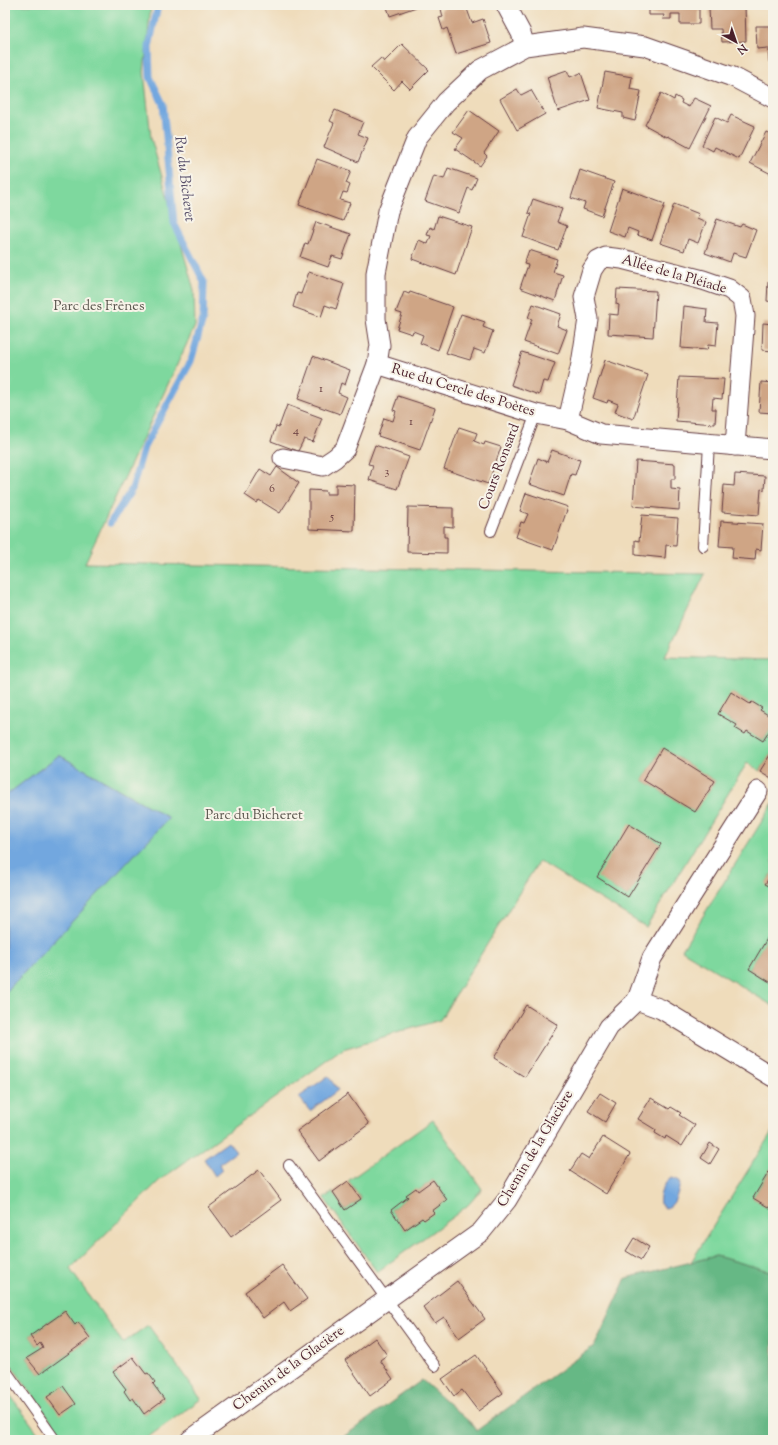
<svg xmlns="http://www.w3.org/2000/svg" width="778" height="1445" viewBox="0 0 778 1445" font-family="'Sorts Mill Goudy',serif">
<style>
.green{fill:#7ed89e;stroke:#647c64;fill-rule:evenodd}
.forest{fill:#66b885;stroke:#586c58}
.water{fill:#72a7df;stroke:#5e6385}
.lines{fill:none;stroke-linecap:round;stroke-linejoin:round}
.stream{stroke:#72a7df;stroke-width:7}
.building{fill:#cfa585}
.lane-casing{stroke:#633b41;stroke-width:12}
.street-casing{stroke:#633b41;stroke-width:21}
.lane{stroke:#fff;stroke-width:10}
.street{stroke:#fff;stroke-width:19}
.labels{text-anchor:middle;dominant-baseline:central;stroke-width:4;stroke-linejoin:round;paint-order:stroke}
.number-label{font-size:12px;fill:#6b4042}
.street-label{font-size:14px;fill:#4a1f2b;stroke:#f7f3e8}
.park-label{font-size:14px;fill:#5a564e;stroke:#f7f3e8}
.water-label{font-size:15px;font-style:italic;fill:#584f6a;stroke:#f7f3e8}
</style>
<rect width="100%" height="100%" fill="#f7f3e8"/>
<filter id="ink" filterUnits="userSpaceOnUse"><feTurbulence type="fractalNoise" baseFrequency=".025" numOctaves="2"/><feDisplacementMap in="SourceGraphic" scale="8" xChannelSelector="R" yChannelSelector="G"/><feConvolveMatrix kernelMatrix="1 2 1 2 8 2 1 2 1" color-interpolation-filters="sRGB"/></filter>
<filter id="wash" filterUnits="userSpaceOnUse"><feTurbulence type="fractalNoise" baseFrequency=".012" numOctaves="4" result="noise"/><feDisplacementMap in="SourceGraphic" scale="16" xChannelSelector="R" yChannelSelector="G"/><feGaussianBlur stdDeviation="0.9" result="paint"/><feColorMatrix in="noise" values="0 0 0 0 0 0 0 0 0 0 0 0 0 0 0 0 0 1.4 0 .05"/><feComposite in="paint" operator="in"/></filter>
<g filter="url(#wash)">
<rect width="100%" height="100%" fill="#efdcbb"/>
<!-- green -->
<g class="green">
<path d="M 5,5 L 151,5 L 144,72 L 151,138 L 194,290 L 195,326 L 85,563 L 705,574 L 665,657 L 773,660 L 773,718 L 760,710 L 761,708 L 752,702 L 750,704 L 732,693 L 719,714 L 737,725 L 736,728 L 745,734 L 747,731 L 763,741 L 773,725 L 773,756 L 770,755 L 760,771 L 747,763 L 646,927 L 539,861 L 440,1020 L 343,1049 L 160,1180 L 70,1269 L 123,1343 L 148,1325 L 201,1399 L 144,1440 L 65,1440 L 11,1365 L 5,1368 ZM 662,748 L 715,781 L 695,812 L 643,780 ZM 630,825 L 661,844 L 628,897 L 611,886 ZM 64,1311 L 75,1325 L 79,1322 L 90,1338 L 40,1374 L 27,1358 L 43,1348 L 40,1343 L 37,1346 L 30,1336 ZM 133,1357 L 146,1374 L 148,1373 L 155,1382 L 153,1384 L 164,1399 L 144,1414 L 133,1398 L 130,1400 L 124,1391 L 126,1389 L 113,1372 Z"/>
<path d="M 773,803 L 773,872 L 766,883 L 773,888 L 773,934 L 771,933 L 749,969 L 773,984 L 773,1006 L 682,950 Z"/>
<path d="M 433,1120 L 482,1189 L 468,1205 L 454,1216 L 377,1272 L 324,1198 L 333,1192 L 345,1210 L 361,1199 L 348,1181 ZM 433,1180 L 447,1200 L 405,1230 L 391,1210 L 408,1197 L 407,1195 L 418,1191 Z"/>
<path d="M 773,1130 L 773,1165 L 753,1198 L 773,1210 L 773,1272 L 716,1256 L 691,1262 Z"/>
<path d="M 5,1388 L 43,1440 L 5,1440 Z"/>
</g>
<!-- forest -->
<path class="forest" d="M 716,1256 L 773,1272 L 773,1440 L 339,1440 L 422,1380 L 473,1425 L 476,1431 L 595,1345 L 626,1278 Z"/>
<!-- water -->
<g class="water">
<path d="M 59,755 L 169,818 L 5,993 L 5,796 Z"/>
<path d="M 328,1076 L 338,1090 L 310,1111 L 299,1097 Z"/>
<path d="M 228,1142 L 236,1152 L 219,1164 L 222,1170 L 215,1176 L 204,1159 Z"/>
<path d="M 672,1178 L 678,1180 L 680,1185 C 677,1194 675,1207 665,1208 L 660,1204 C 658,1196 664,1181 672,1178 Z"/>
</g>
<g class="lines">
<!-- stream -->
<path class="stream" d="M 110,523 L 132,489 L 144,447 L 191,361 L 203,319 L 204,282 L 174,223 L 163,104 L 150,77 L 149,47 L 158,5"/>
</g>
<g id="blocks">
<!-- building -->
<g class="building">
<path d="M 385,5 L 422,5 L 390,16 L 387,7 L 386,7 Z"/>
<path d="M 452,5 L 465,5 L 466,10 L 467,9 L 472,23 L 483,19 L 491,43 L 456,54 L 447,28 L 443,30 L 439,18 L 443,17 L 441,9 Z"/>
<path d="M 649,5 L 699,5 L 699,24 L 680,24 L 680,14 L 671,14 L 671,19 L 663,19 L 664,15 L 649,15 Z"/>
<path d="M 745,6 L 746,41 L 722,42 L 721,29 L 710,29 L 709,7 Z"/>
<path d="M 756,26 L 773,26 L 773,62 L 769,62 L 768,48 L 757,49 Z"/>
<path d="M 402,44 L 429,70 L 410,89 L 402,81 L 394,90 L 371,67 L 381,58 L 384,62 Z"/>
<path d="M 567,70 L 570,77 L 581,73 L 590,100 L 558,111 L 547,77 Z"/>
<path d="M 605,72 L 632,77 L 630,89 L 641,91 L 635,121 L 623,118 L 623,113 L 598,108 Z"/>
<path d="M 517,89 L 521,95 L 531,90 L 545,114 L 517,130 L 500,99 Z"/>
<path d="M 661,93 L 674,100 L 675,96 L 682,100 L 681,103 L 689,107 L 694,98 L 711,106 L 690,148 L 668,136 L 667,137 L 645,125 Z"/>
<path d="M 335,110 L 363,122 L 358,134 L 368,138 L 358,162 L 324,147 L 334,123 L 330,121 Z"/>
<path d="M 469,110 L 499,131 L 484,153 L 487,156 L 480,166 L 455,149 L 463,138 L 453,132 Z"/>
<path d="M 731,115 L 755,126 L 739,159 L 715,147 L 713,151 L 702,145 L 715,117 L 727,123 Z"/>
<path d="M 766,132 L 773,135 L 773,175 L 750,163 Z"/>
<path d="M 317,159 L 351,171 L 346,183 L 350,185 L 347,193 L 343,192 L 340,200 L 350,203 L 343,221 L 299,205 Z"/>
<path d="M 448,168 L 477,178 L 472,190 L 468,188 L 459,213 L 425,201 L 434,176 L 444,179 Z"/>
<path d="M 580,170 L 614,182 L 602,216 L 583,209 L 585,203 L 571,198 Z"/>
<path d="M 622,188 L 665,204 L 652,240 L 637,235 L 638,232 L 628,228 L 625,237 L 608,231 Z"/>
<path d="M 533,199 L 562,209 L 557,222 L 567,226 L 558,250 L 523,237 L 531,214 L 528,213 Z"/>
<path d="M 674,204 L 699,214 L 697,218 L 706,222 L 698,243 L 688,239 L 684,251 L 660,243 Z"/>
<path d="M 438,216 L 472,227 L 456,275 L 412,259 L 419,240 L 428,244 L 431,236 L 427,235 L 430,227 L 434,229 Z"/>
<path d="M 717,219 L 740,227 L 742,224 L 756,230 L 746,257 L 733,253 L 730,262 L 705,253 Z"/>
<path d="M 316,222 L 351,234 L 342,259 L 332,256 L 328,267 L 300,257 L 305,243 L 308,244 Z"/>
<path d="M 529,250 L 557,259 L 553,272 L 563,275 L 555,301 L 520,288 L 528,265 L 524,264 Z"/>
<path d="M 309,272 L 344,284 L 336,309 L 325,305 L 321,317 L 293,307 L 297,293 L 301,294 Z"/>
<path d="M 768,282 L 773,282 L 773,302 L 767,301 Z"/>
<path d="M 617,289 L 656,291 L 653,337 L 608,334 L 609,314 L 618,315 L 619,305 L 616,304 Z"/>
<path d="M 404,292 L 409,294 L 410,292 L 453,307 L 438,350 L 420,343 L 423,335 L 413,331 L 412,334 L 397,329 L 402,314 L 396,312 Z"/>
<path d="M 533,304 L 561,314 L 557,326 L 567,330 L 558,354 L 524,342 L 532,319 L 528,318 Z"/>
<path d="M 684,306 L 707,309 L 706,322 L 718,323 L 716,346 L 708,345 L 707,350 L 681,348 Z"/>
<path d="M 461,314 L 485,322 L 483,327 L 493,331 L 485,353 L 474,349 L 470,360 L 446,353 Z"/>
<path d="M 763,323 L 773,324 L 773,351 L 762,350 Z"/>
<path d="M 522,352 L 555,363 L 548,382 L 543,381 L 539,395 L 511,385 Z"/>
<path d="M 313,356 L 350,370 L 345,385 L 341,383 L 338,393 L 347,397 L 340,414 L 298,399 Z"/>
<path d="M 605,360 L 648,375 L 633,419 L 615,412 L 618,404 L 608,400 L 607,403 L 593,398 Z"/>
<path d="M 679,377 L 724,379 L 722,399 L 713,398 L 712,409 L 716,409 L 715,424 L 676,421 Z"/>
<path d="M 761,382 L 773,383 L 773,413 L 759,412 Z"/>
<path d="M 398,396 L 435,408 L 420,450 L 378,436 L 384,418 L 393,421 L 396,411 L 393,410 Z"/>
<path d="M 287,405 L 322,418 L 313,442 L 304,439 L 298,451 L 271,441 L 276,426 L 279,427 Z"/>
<path d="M 459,427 L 477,433 L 474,441 L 484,445 L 485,442 L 501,447 L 488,484 L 444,469 Z"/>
<path d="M 375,445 L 409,457 L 397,489 L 369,480 L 373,465 L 368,464 Z"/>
<path d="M 552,450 L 580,460 L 575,475 L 571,474 L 564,496 L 529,484 L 538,458 L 547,462 Z"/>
<path d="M 636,461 L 675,464 L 675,479 L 671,479 L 671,489 L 680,490 L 679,510 L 633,506 Z"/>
<path d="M 277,467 L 299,483 L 280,513 L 259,500 L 257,503 L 245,495 L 260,469 L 271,476 Z"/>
<path d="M 735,474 L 765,476 L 764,490 L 761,489 L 759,515 L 722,512 L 724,485 L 734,486 Z"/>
<path d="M 336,484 L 355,485 L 354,531 L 309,529 L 309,490 L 326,491 L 326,494 L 336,494 Z"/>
<path d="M 526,493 L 568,507 L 553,550 L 516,537 L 521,522 L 524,523 L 528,514 L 520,511 Z"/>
<path d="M 408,507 L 453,508 L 453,527 L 444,526 L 444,537 L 447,537 L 447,553 L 407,552 Z"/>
<path d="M 642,515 L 678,518 L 676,546 L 666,545 L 665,558 L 635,555 L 635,540 L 639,541 Z"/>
<path d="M 721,521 L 763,524 L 761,550 L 756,549 L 755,560 L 732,558 L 733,547 L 719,546 Z"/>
<path d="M 731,692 L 750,704 L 752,702 L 762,708 L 760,710 L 773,718 L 773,725 L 763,741 L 747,731 L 745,734 L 735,728 L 737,725 L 718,714 Z"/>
<path d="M 662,748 L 715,781 L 695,812 L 643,780 Z"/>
<path d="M 770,755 L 773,756 L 773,779 L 760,771 Z"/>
<path d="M 629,824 L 661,844 L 628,897 L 597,877 Z"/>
<path d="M 773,872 L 773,888 L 765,884 Z"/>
<path d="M 771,932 L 773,934 L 773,984 L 749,969 Z"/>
<path d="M 526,1005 L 558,1025 L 525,1077 L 494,1058 Z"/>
<path d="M 600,1093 L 616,1103 L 605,1122 L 588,1111 Z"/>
<path d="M 348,1094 L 369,1124 L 319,1161 L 297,1131 Z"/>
<path d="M 651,1098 L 669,1109 L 671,1107 L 681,1113 L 679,1115 L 695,1125 L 682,1146 L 666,1136 L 665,1139 L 655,1133 L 656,1130 L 638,1119 Z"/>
<path d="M 603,1137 L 630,1154 L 606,1194 L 570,1171 L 581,1154 L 589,1159 Z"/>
<path d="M 710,1143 L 719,1149 L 710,1164 L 701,1158 Z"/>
<path d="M 773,1165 L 773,1210 L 753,1198 Z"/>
<path d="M 259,1170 L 281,1200 L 231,1237 L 209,1207 Z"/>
<path d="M 433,1180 L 447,1200 L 432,1211 L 434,1213 L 424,1220 L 422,1218 L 405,1230 L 391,1210 L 408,1197 L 406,1195 L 416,1188 L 418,1191 Z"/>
<path d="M 348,1181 L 361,1199 L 345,1210 L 333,1192 Z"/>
<path d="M 634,1238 L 649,1247 L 641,1260 L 626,1251 Z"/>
<path d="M 282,1265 L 307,1299 L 290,1311 L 284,1302 L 263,1318 L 245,1292 Z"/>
<path d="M 457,1281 L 485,1319 L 459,1338 L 444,1317 L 435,1323 L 423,1307 Z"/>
<path d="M 65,1311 L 75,1325 L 78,1322 L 90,1338 L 40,1374 L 27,1358 L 43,1348 L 40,1343 L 37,1346 L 30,1336 Z"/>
<path d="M 375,1338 L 387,1355 L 380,1360 L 393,1379 L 370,1396 L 345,1360 Z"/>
<path d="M 476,1355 L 503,1393 L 478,1411 L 462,1390 L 454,1396 L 442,1379 Z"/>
<path d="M 133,1357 L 146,1374 L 148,1373 L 155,1382 L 153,1384 L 164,1399 L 144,1414 L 133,1398 L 130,1400 L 124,1391 L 126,1389 L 113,1372 Z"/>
<path d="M 63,1386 L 76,1404 L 60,1415 L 47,1397 Z"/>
</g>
</g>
</g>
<g filter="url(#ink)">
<use href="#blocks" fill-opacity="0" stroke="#633b41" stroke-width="1"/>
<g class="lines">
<!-- lane casing -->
<g class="lane-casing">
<g id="lane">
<path d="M 491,531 L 536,414"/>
<path d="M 703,546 L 709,444"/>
<path d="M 289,1165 L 435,1366"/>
<path d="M 6,1371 L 55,1440"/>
</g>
</g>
<!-- street casing -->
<g class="street-casing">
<g id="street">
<path d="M 506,5 L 521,33 L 525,46"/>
<path d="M 377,364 L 536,414 L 568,420 L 601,434 L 773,449"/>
<path d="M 568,420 L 581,364 L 588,319 L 584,297 L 592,270 L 598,261 L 606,257 L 622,259 L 703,280 L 729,289 L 742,299 L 745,316 L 735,446"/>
<path d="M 283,458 L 323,466 L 335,458 L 345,449 L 377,364 L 380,345 L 376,319 L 376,273 L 388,211 L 417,138 L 446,102 L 480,70 L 525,46 L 583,38 L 645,46 L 733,77 L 773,98"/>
<path d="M 637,1000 L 652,958 L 758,791"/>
<path d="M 190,1440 L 481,1232 L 507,1200 L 609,1027 L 637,1000 L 661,1009 L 773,1077"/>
</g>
</g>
<!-- lane -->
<use href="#lane" class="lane"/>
<!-- street -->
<use href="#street" class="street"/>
</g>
</g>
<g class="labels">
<!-- number labels -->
<g class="number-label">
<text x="321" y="389">1</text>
<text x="411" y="422">1</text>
<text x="296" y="431">4</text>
<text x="387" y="472">3</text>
<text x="272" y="489">6</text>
<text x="332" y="517">5</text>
</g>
<!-- street labels -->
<g class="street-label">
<text transform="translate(674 275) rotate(16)">Allée de la Pléiade</text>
<text transform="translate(463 391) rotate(17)">Rue du Cercle des Poètes</text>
<text transform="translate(500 467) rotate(-69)">Cours Ronsard</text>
<text transform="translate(536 1149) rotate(-59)">Chemin de la Glacière</text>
<text transform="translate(289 1369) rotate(-36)">Chemin de la Glacière</text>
</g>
<!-- park labels -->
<g class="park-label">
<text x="99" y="307">Parc des Frênes</text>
<text x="254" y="816">Parc du Bicheret</text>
</g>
<!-- water labels -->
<g class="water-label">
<text transform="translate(184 179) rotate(83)">Ru du Bicheret</text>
</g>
</g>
<!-- margin -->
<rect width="778" height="1445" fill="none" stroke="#f7f3e8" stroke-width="20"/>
<!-- north arrow -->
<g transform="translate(736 42) rotate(140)" stroke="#f7f3e8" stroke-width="3" paint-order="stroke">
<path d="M0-3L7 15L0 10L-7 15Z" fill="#4a1f2b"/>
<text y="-6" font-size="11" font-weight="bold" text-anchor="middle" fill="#4a1f2b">N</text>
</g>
</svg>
